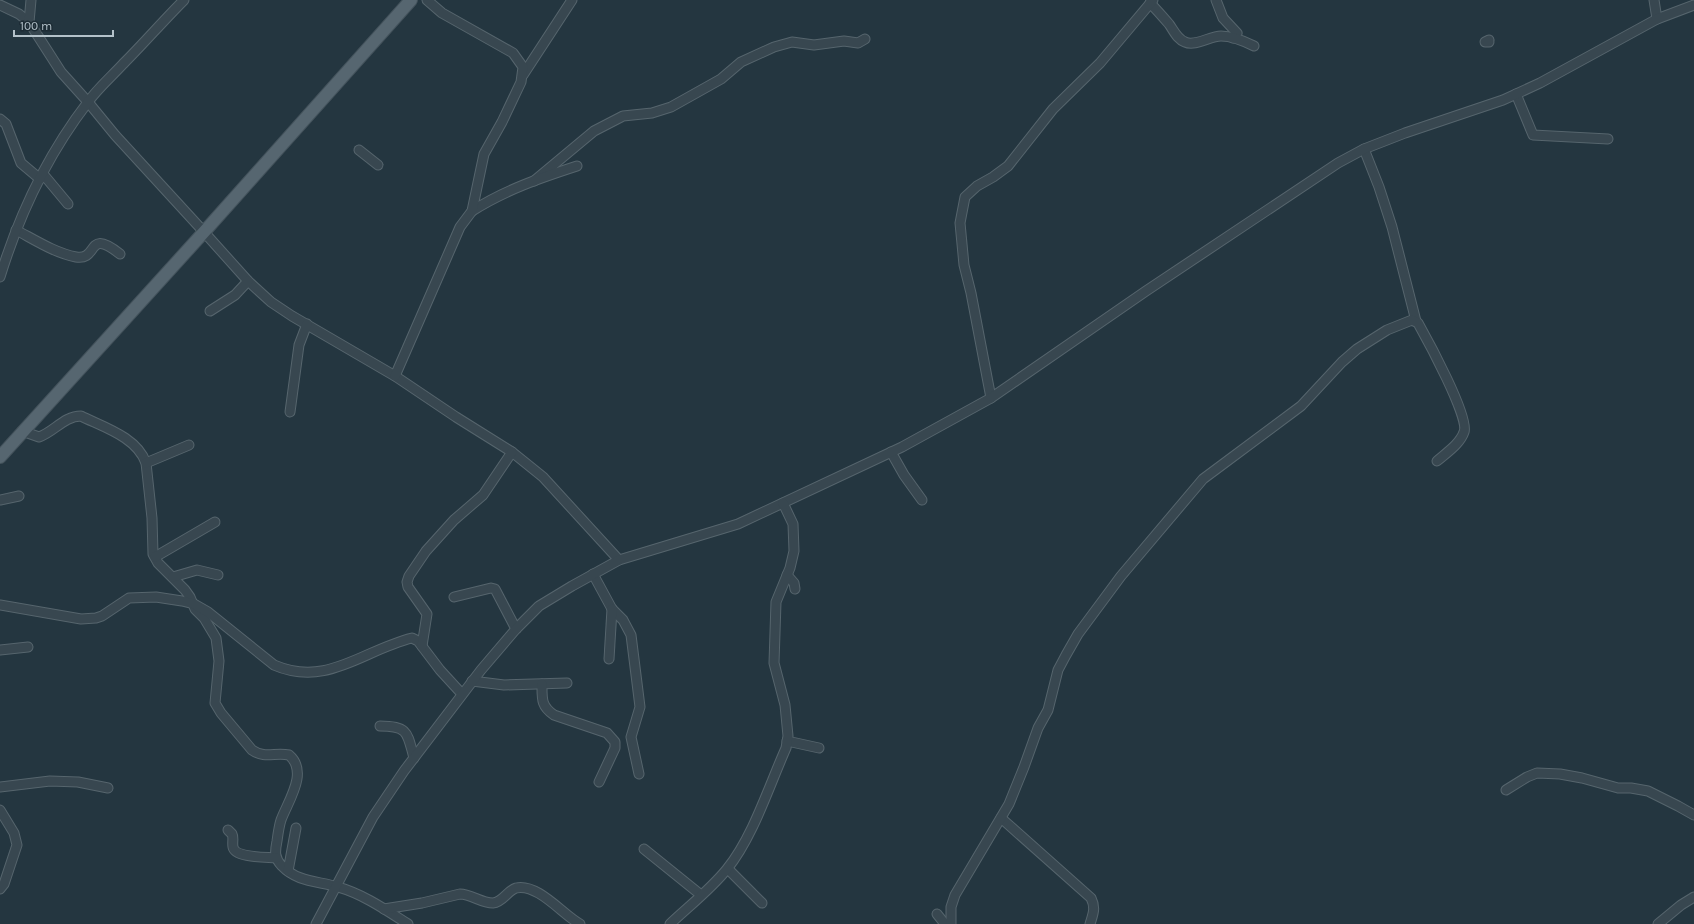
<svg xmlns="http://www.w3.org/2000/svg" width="1694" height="924" viewBox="0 0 1694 924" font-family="Karla,sans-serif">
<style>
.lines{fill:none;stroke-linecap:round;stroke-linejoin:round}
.minor-casing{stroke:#56656d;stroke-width:11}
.major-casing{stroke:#44535c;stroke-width:14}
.minor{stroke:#384750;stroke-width:9}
.major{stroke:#566670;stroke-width:12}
</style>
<rect width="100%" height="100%" fill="#243640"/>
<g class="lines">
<!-- minor casing -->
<g class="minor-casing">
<g id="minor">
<path d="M 1216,0 L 1223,18 L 1237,33 L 1233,38"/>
<path d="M 1654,0 L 1657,19"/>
<path d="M 1150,3 C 1157,10 1163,17 1169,24 C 1174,31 1177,39 1185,42 C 1195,47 1210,36 1221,36 C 1233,36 1244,41 1254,46"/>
<path d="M 0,5 L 19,14 L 29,22 L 61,72 L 88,102 L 115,135 L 204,232 L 248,281 L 271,302 L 292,316 L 395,376 L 456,417 L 512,452 L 543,477 L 619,560"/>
<path d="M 29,22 L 31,0"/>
<path d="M 1489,40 L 1485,42 L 1489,42"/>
<path d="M 523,75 L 572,0"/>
<path d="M 1516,94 L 1533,135 L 1608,139"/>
<path d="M 0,119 L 6,124 L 21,163 L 40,179"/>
<path d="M 1364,149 L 1379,187 L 1392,227 L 1416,321"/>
<path d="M 359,150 L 378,165"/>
<path d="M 43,174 L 68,204"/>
<path d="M 534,181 L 594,131 L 623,116 L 652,113 L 671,107 L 721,79 L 741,62 L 774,47 L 792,42 L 814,45 L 844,41 L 858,43 L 865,39"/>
<path d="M 472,211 C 505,190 540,178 577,166"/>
<path d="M 16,230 C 35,240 55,253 76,257 C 99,261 86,227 120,254"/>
<path d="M 0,277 C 19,215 48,154 88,102 C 98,88 111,77 123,64 C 144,43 163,21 184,0"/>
<path d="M 210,311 L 235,295 L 248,281"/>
<path d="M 395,376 L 460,227 L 472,211 L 484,154 L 502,122 L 521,82 L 523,67 L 513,53 L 442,13 L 427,0"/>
<path d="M 991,398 L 971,293 L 964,265 L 960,223 L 965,197 L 977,186 L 993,177 L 1008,166 L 1053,109 L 1100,63 L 1153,0"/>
<path d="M 290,412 L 299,345 L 307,324"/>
<path d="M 22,431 L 39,437 C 54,432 64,416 81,416 C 103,427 137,437 146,463 L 152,518 L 153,554 L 158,563 L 185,590 L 190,597 L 195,609 L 204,618 L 216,638 L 219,661 L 215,703 L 221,713 L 252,750 C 265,759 275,752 289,755 C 309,772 288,801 281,820 C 279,826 278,834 277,841 C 275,851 274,858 282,866 C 297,882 318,881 338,887 C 363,894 386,910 408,924"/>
<path d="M 891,452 L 904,475 L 922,500"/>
<path d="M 146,463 L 189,445"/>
<path d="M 0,500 L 19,496"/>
<path d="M 155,557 L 215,522"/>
<path d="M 593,574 L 612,609 L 623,620 L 631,635 L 640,707 L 631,737 L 639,774"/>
<path d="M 787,575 L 794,583 L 795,589"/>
<path d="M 173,577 L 197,570 L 218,575"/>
<path d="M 454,597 L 491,588 L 495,589 L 516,629"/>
<path d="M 0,605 L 81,619 L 96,618 L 102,616 L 129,598 L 156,597 L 182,601 L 194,604 L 208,612 L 274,665 C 327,688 363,650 412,638 L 418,641 L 440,670 L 462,694"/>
<path d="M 422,646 L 427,614 L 408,587 L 407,582 L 409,576 L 426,551 L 454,520 L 483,495 L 512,452"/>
<path d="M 0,650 L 28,647"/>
<path d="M 609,659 L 612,609"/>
<path d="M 472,681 L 504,685 L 567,683"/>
<path d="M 542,684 C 542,699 541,706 554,715 L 607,733 L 615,742 L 615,748 L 599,782"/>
<path d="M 380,726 C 409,726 407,733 414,758"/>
<path d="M 787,741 L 819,748"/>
<path d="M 0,787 L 50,781 L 78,782 L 108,788"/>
<path d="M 1506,790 L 1527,777 L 1537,773 L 1560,774 L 1582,778 L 1618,788 L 1631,788 L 1648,791 L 1678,806 L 1694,815"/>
<path d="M 0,810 L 14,833 L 17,845 L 4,884 L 0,889"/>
<path d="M 1001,818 L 1091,898 C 1096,908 1093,914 1090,924"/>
<path d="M 228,830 L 232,834 C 234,838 232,842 233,847 C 235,858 267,857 276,858"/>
<path d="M 644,849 L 701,895"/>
<path d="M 728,869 L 762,903"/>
<path d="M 288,871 L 296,828"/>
<path d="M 384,909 L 422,903 L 460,894 C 471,894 481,903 493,903 C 503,902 507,891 516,888 C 538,883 563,915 580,924"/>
<path d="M 937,914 L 945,924"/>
<path d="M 316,924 L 373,817 L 404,771 L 481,670 L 516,629 L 539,606 L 572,586 L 619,560 L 738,524 L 902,447 L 991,398 L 1146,291 L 1338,163 L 1364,149 L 1405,133 L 1503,100 L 1540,83 L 1657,19 L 1694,5"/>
<path d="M 670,924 C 689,906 711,889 727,869 C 753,837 769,786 786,748 L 788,736 L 785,705 L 774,663 L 776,602 L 790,568 L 794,551 L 793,524 L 783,503"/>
<path d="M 951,924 L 951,907 L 955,895 L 1009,804 L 1024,767 L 1038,728 L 1048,710 L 1058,670 L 1066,655 L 1078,634 L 1121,576 L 1203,479 L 1301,406 L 1342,362 L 1357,349 L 1387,330 L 1412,320 L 1418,323 C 1427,339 1470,418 1464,432 C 1460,444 1446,453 1437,461"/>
<path d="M 1658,924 L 1681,905 L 1694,897"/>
</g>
</g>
<!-- major casing -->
<g class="major-casing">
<path id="major" d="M 0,457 L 204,232 L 411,0"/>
</g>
<!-- minor -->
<use href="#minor" class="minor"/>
<!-- major -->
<use href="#major" class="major"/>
</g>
<!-- scale -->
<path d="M14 30v6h99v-6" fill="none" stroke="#b4c2ca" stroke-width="2"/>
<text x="20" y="30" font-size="12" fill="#b4c2ca" stroke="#1d2c35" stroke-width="3" paint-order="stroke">100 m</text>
</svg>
